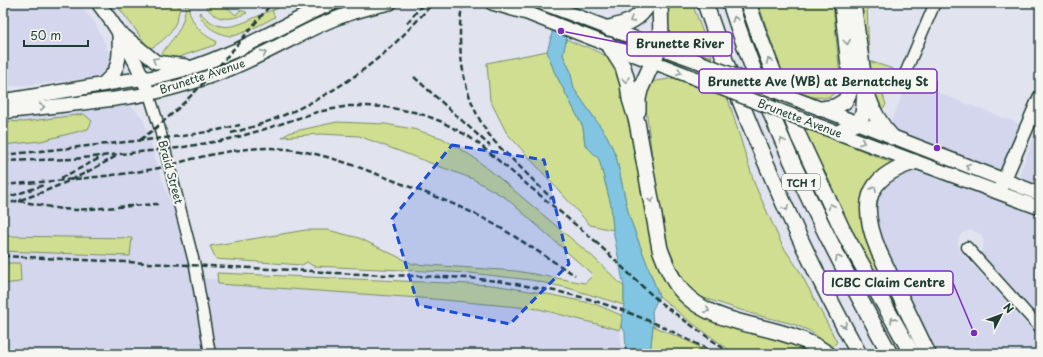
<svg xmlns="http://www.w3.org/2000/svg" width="1043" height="357" viewBox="0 0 1043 357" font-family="'Playpen Sans',sans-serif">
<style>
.built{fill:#d3d6ed}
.green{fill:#d0de91;stroke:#788e62}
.water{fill:#81c5e2;stroke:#5a8f9c}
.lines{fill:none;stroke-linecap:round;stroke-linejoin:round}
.minor-casing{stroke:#1f3d34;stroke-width:13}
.major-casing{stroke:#1f3d34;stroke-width:16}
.highway-casing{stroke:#1f3d34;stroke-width:18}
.minor{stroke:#f6f6f2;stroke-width:10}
.major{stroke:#f6f6f2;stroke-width:13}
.highway{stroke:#f6f6f2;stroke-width:15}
.rail{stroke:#1f3d34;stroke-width:2.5;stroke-dasharray:6 3;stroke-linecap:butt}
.major-bridge-casing{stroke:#1f3d34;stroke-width:16;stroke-linecap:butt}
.major-bridge{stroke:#f6f6f2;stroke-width:13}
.oneway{stroke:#8a9a93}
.marked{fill:#1d4ed8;fill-opacity:0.2;stroke:#1d4ed8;stroke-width:3;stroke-dasharray:8 5;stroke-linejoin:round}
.labels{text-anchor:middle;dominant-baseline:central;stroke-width:4;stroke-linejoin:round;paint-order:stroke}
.shield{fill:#f6f6f2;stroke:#60746d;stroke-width:1}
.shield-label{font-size:10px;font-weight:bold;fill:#1f3d34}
.street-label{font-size:11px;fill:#1f3d34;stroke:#f6f6f2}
.leader{fill:none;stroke:#7b2cbf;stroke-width:1.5}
.callout-dot{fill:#7b2cbf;stroke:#f6f6f2;stroke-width:1.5}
.callout{fill:#f6f6f2;stroke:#7b2cbf;stroke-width:1.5}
.callout-label{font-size:12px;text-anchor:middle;font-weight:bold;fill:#1f3d34}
</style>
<rect width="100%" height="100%" fill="#e1e3ef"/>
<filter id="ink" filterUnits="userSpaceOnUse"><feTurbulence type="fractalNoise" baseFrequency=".025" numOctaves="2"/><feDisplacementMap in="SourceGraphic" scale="8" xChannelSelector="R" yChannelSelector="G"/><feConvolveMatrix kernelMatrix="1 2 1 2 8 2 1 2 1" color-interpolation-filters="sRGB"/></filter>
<g filter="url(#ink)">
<!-- built -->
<g class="built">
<path d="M 3,3 L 78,3 L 95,23 L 110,55 L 110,62 L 107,71 L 97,78 L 3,87 Z"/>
<path d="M 910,83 L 913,83 L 1020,124 L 1005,160 L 1001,167 L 994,170 L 906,138 L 889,127 L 907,84 Z"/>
<path d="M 121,105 L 132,108 L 135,110 L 138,113 L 143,119 L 159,171 L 178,222 L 188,257 L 192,278 L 247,280 L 539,309 L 620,330 L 622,354 L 3,354 L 3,118 L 22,117 Z"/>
<path d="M 1038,127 L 1040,128 L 1040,190 L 1026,184 L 1022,180 L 1020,175 L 1021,170 Z"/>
<path d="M 914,171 L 927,172 L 1034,212 L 1040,215 L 1040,319 L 984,257 L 982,253 L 984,242 L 981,234 L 972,230 L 963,232 L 960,236 L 958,240 L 958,246 L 960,251 L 1040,339 L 1040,354 L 936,354 L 898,276 L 877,228 L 874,209 L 879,192 L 888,182 L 905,172 Z"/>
</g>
<!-- green -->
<g class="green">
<path d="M 115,3 L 180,3 C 179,24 168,40 149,49 L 135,29 Z"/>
<path d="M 186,3 L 188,3 C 189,21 201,35 216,41 L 215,45 L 176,58 L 172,59 L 160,57 C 164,49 170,43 175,36 C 182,27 185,15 186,3 Z"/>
<path d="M 204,3 L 222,3 L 236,15 L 240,10 L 246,12 L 247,13 C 230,21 214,22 204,3 Z"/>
<path d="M 668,3 L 692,3 L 712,57 L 668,43 L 668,38 L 665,36 L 669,15 Z"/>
<path d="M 758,3 L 833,3 L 839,67 L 839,85 L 836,91 L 831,96 L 824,98 L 814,97 L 808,96 L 787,87 Z"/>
<path d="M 859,3 L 867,3 L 869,61 L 893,69 L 892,74 L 894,84 L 891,86 L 883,81 C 879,88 884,97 886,105 L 882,109 L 871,84 Z"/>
<path d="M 285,4 L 285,5 L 272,11 L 275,17 C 266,22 240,36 231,36 C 228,36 225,35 222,34 C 211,30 204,24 199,14 L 200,12 C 218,34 235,27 256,17 C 266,13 275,8 285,4 Z"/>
<path d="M 566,39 L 584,47 L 585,46 C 605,56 610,54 619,77 L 644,199 L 667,282 L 779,337 L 819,354 L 735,354 L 688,320 L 659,296 L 629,216 L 616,156 L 607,136 L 574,89 L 570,70 L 563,55 Z"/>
<path d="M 547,51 L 554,71 L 583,127 L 585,145 L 599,159 L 611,205 L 613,230 L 590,225 L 506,132 L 490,100 L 487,63 Z"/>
<path d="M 674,78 C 693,82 710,91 728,99 L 755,185 L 782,245 L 799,270 L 827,323 L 837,342 L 832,347 L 810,331 L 793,324 L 753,314 L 695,295 L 682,283 L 669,256 L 660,218 L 650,141 L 645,99 L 651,82 Z"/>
<path d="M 84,114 L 92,121 L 88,129 L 41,141 L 3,145 L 3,121 L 24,122 Z"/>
<path d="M 337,122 L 385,124 L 413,129 L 442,138 L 473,157 L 497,176 L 593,257 L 624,287 L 624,305 L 568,288 L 531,280 L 470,273 L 313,266 L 307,262 L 302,265 L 216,259 L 210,246 L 306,230 L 328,230 L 359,238 L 413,264 L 516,271 L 585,283 L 593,275 L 506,198 L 473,179 L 359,136 L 320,134 L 282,137 L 291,132 Z"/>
<path d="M 803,126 L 890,162 L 892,163 L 883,168 L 877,174 L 864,199 L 907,328 L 906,328 L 858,244 L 844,216 L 824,174 Z"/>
<path d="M 3,232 L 5,236 L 132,238 L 130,256 L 3,251 Z"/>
<path d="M 3,263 L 20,263 L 21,281 L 19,282 L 3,284 Z"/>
<path d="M 217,273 L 493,285 L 542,293 L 595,304 L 623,316 L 620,330 L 539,309 L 434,299 L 218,284 Z"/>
<path d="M 653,326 L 692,343 L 709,354 L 650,354 Z"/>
</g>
<!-- water -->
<path class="water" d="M 557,3 L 574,3 L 563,55 L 570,70 L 574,89 L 607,136 L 616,156 L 629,216 L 659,296 L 652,311 L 653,326 L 650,354 L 626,354 L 625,332 L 621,325 L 624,305 L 624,287 L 613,230 L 611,205 L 599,159 L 585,145 L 583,127 L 554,71 L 547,51 L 551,38 Z"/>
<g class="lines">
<!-- minor casing -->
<g class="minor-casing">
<g id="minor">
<path d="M 904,76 L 935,3"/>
<path d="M 149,94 L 159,126 L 195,266 L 210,354"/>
<path d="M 967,247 L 1040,328"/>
</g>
</g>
<!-- major casing -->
<g class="major-casing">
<g id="major">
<path d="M 98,3 C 118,28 134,56 146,86"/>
<path d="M 492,3 L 527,13 L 560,26 L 705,82"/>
<path d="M 542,3 C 594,22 645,43 697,61"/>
<path d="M 123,35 L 156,62 L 186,66"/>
<path d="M 102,85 C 107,80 112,76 115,70 C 121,59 119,45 119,34"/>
<path d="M 3,101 L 124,81 L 156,77 L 193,67 L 212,60 L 239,49 L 316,10 L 333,3"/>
<path d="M 806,103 L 1040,194"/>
<path d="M 3,112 C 45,107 87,103 129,97 C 159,93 189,84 217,74 C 253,61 286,41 320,25 C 342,15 366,8 390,3"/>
<path d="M 814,124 L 1040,208"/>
<path d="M 1001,187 L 1040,97"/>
</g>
</g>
<!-- highway casing -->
<g class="highway-casing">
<g id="highway">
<path d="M 705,3 C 719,44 733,85 750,125 C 782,203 818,280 859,354"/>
<path d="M 730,3 C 770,126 827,241 890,354"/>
<path d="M 748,3 L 762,43 L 799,137 L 843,231 L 912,354"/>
<path d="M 609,28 C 628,23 638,21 649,3"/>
<path d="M 609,45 L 623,67 L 628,84 L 630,99 L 637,122 L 660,249 C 665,262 669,274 677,285 C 707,327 767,322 809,343 C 816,346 822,350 828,354"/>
<path d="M 867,94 C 873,111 879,124 892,137"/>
<path d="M 822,109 L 835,107 L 845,101 L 849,93 L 851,85 L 847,48 L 842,3"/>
<path d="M 638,111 L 638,99 L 640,90 L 659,48 L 661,37 L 660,3"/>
<path d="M 839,133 L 859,121 L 863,114 L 864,106 L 865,88 L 853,3"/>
<path d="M 914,162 C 863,178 860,206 879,252 L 928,354"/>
</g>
</g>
<!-- minor -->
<use href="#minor" class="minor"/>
<!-- major -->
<use href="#major" class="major"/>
<!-- highway -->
<use href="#highway" class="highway"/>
<!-- rail -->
<g class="rail">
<path d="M 463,3 C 460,14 460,25 460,36 C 460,73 470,112 494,141 C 500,148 507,154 513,160 C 526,173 539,186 552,199"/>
<path d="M 407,23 L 424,3"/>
<path d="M 414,77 L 490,146"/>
<path d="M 231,133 C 283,120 336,93 377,59 C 398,42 416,22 433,3"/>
<path d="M 140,140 C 192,102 231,52 272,3"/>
<path d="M 3,155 L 183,136 L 218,130 L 240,125"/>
<path d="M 3,161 L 73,159 L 178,148 L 220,141 L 238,137 L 265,129 L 317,112 L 349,106 L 367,106 L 385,107 L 414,112 L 427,116 L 440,121 L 468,136 L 479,144 L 518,177 L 600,245"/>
<path d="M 61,178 L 102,157"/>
<path d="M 3,185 C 51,181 100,178 148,170 C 163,168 177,163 192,159 C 217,153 243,148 270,148 C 311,149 349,163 387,178 C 422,192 459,204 492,223 C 520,239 547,258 575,275"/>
<path d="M 3,199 L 44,185"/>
<path d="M 19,201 L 61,209 L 76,210 L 158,204"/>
<path d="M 3,205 C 44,194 82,176 118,155"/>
<path d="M 595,241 L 643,287 L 662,304 L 731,354"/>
<path d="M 3,256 L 312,271 L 333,273 L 470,278 L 505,282 L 560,292 L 589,299 L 622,310 L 659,325 L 705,348 L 715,354"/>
</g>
<!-- major-bridge casing -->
<g class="major-bridge-casing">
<g id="major-bridge">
<path d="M 697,61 L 806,103"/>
<path d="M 705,82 L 814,124"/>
</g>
</g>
<!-- major-bridge -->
<use href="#major-bridge" class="major-bridge"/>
</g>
<!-- one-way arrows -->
<defs><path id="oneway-chevron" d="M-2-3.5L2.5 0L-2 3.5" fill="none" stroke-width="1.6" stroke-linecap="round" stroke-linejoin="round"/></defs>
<g class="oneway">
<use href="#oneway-chevron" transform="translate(735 19) rotate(-108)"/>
<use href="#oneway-chevron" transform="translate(632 20) rotate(151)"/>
<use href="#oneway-chevron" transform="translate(847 42) rotate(83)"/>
<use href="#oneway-chevron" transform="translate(264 53) rotate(-25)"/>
<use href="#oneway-chevron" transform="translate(155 60) rotate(-150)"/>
<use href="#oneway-chevron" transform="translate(769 61) rotate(-112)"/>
<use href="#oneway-chevron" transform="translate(679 72) rotate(21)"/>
<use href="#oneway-chevron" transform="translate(626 80) rotate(74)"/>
<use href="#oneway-chevron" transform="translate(42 107) rotate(-7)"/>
<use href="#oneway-chevron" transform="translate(782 141) rotate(-114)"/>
<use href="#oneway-chevron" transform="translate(862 142) rotate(21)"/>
<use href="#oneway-chevron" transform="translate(968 166) rotate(-159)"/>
<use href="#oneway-chevron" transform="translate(874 189) rotate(-61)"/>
<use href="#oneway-chevron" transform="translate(651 200) rotate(79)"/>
<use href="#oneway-chevron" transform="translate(831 206) rotate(-115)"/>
<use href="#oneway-chevron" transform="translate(786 208) rotate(65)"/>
<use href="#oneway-chevron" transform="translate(838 258) rotate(-117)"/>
<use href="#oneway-chevron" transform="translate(707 310) rotate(27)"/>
<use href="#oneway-chevron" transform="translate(893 320) rotate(-119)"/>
<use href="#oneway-chevron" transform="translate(844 325) rotate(63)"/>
</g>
</g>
<!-- marked area -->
<path class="marked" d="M 452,145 L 544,160 L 569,264 L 510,324 L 418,305 L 392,219 Z"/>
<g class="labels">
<!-- shield labels -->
<rect class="shield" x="782" y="174" width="38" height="16" rx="3"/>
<g class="shield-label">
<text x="801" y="182">TCH 1</text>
</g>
<!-- street labels -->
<g class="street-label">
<text transform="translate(202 76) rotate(-18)">Brunette Avenue</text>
<text transform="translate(800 118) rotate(21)">Brunette Avenue</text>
<text transform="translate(171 172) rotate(75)">Braid Street</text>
</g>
</g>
<!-- callouts -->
<path class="leader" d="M561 31L627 44M937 148L937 81M974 333L953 283"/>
<g class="callout-dot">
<circle cx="561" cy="31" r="4"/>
<circle cx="937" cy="148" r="4"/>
<circle cx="974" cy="333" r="4"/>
</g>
<g class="callout">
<rect x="627" y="32" width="105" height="24" rx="4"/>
<rect x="699" y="69" width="238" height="24" rx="4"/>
<rect x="823" y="271" width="130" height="24" rx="4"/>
</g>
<g class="callout-label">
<text x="680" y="48">Brunette River</text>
<text x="818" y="86">Brunette Ave (WB) at Bernatchey St</text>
<text x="888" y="287">ICBC Claim Centre</text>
</g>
<!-- margin -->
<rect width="1043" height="357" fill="none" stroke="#f6f6f2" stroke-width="16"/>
<rect x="8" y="8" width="1027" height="341" fill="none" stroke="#1f3d34" stroke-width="1.5" filter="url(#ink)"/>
<!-- north arrow -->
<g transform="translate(1001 315) rotate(48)" stroke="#f6f6f2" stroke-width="3" paint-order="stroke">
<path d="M0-3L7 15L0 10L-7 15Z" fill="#1f3d34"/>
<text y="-6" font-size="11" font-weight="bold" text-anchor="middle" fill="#1f3d34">N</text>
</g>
<!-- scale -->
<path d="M24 40v6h64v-6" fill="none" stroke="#1f3d34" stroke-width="2"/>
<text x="30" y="40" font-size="12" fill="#1f3d34" stroke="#f6f6f2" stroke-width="3" paint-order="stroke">50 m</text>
</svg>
